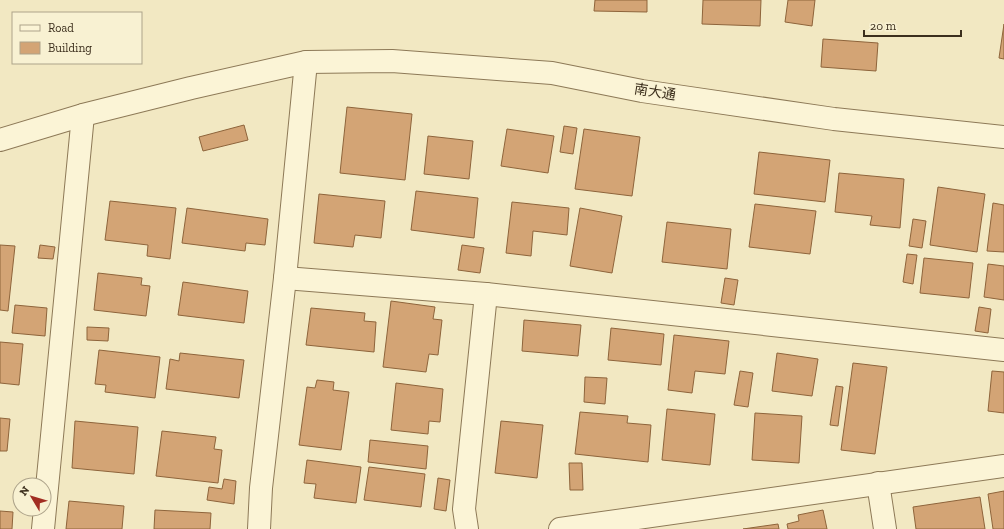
<svg xmlns="http://www.w3.org/2000/svg" width="1004" height="529" viewBox="0 0 1004 529" font-family="'Zilla Slab','Noto Sans JP',serif">
<style>
.building{fill:#d3a475;stroke:#8e643b}
.lines{fill:none;stroke-linecap:round;stroke-linejoin:round}
.minor-casing{stroke:#8d7957;stroke-width:24}
.minor{stroke:#fbf4d6;stroke-width:22}
.labels{text-anchor:middle;dominant-baseline:central;stroke-width:3;stroke-linejoin:round;paint-order:stroke}
.street-label{font-size:14px;fill:#3c2f1d;stroke:#f8f1d2}
</style>
<rect width="100%" height="100%" fill="#f2e8c2"/>
<!-- building -->
<g class="building">
<path d="M 595,0 L 647,0 L 647,12 L 594,11 Z"/>
<path d="M 703,0 L 761,0 L 760,26 L 702,24 Z"/>
<path d="M 788,0 L 815,0 L 812,26 L 785,22 Z"/>
<path d="M 1004,24 L 1004,59 L 999,58 Z"/>
<path d="M 823,39 L 878,43 L 876,71 L 821,67 Z"/>
<path d="M 347,107 L 412,114 L 405,180 L 340,173 Z"/>
<path d="M 244,125 L 248,140 L 203,151 L 199,137 Z"/>
<path d="M 564,126 L 577,128 L 573,154 L 560,152 Z"/>
<path d="M 507,129 L 554,136 L 548,173 L 501,166 Z"/>
<path d="M 584,129 L 640,137 L 632,196 L 575,189 Z"/>
<path d="M 428,136 L 473,141 L 469,179 L 424,174 Z"/>
<path d="M 759,152 L 830,160 L 825,202 L 754,194 Z"/>
<path d="M 839,173 L 904,179 L 900,228 L 870,225 L 872,216 L 835,212 Z"/>
<path d="M 938,187 L 985,194 L 977,252 L 930,245 Z"/>
<path d="M 416,191 L 478,198 L 474,238 L 411,230 Z"/>
<path d="M 319,194 L 385,201 L 381,238 L 355,235 L 353,247 L 314,243 Z"/>
<path d="M 110,201 L 176,208 L 170,259 L 147,256 L 148,245 L 105,240 Z"/>
<path d="M 512,202 L 569,208 L 567,235 L 533,231 L 531,256 L 506,253 Z"/>
<path d="M 993,203 L 1004,205 L 1004,252 L 987,251 Z"/>
<path d="M 755,204 L 816,211 L 810,254 L 749,247 Z"/>
<path d="M 187,208 L 268,219 L 265,245 L 246,243 L 245,251 L 182,243 Z"/>
<path d="M 580,208 L 622,216 L 612,273 L 570,266 Z"/>
<path d="M 913,219 L 926,221 L 922,248 L 909,246 Z"/>
<path d="M 667,222 L 731,229 L 727,269 L 662,262 Z"/>
<path d="M 0,245 L 15,246 L 8,311 L 0,310 Z"/>
<path d="M 40,245 L 55,247 L 53,259 L 38,258 Z"/>
<path d="M 462,245 L 484,248 L 480,273 L 458,270 Z"/>
<path d="M 907,254 L 917,255 L 913,284 L 903,282 Z"/>
<path d="M 924,258 L 973,263 L 969,298 L 920,293 Z"/>
<path d="M 988,264 L 1004,266 L 1004,300 L 984,297 Z"/>
<path d="M 98,273 L 142,278 L 141,285 L 150,286 L 146,316 L 94,310 Z"/>
<path d="M 725,278 L 738,280 L 734,305 L 721,303 Z"/>
<path d="M 183,282 L 248,291 L 244,323 L 178,315 Z"/>
<path d="M 391,301 L 435,307 L 433,319 L 442,320 L 438,355 L 429,354 L 426,372 L 383,367 Z"/>
<path d="M 15,305 L 47,308 L 45,336 L 12,333 Z"/>
<path d="M 979,307 L 991,309 L 988,333 L 975,331 Z"/>
<path d="M 311,308 L 365,313 L 364,321 L 376,322 L 374,352 L 306,345 Z"/>
<path d="M 524,320 L 581,325 L 578,356 L 522,351 Z"/>
<path d="M 87,327 L 109,328 L 108,341 L 87,340 Z"/>
<path d="M 611,328 L 664,334 L 661,365 L 608,360 Z"/>
<path d="M 674,335 L 729,341 L 725,374 L 695,371 L 692,393 L 668,390 Z"/>
<path d="M 0,342 L 23,344 L 19,385 L 0,383 Z"/>
<path d="M 99,350 L 160,357 L 155,398 L 105,392 L 106,385 L 95,384 Z"/>
<path d="M 180,353 L 244,360 L 239,398 L 166,389 L 170,359 L 179,361 Z"/>
<path d="M 777,353 L 818,359 L 812,396 L 772,391 Z"/>
<path d="M 853,363 L 887,367 L 875,454 L 841,450 Z"/>
<path d="M 740,371 L 753,373 L 748,407 L 734,405 Z"/>
<path d="M 992,371 L 1004,372 L 1004,413 L 988,411 Z"/>
<path d="M 585,377 L 607,378 L 605,404 L 584,402 Z"/>
<path d="M 317,380 L 334,382 L 333,390 L 349,392 L 341,450 L 299,445 L 307,387 L 315,388 Z"/>
<path d="M 396,383 L 443,389 L 440,422 L 429,421 L 428,434 L 391,430 Z"/>
<path d="M 836,386 L 843,387 L 838,426 L 830,425 Z"/>
<path d="M 667,409 L 715,414 L 710,465 L 662,460 Z"/>
<path d="M 580,412 L 628,416 L 627,423 L 651,425 L 648,462 L 575,454 Z"/>
<path d="M 755,413 L 802,416 L 799,463 L 752,460 Z"/>
<path d="M 0,418 L 10,419 L 7,451 L 0,451 Z"/>
<path d="M 75,421 L 138,427 L 134,474 L 72,468 Z"/>
<path d="M 501,421 L 543,425 L 537,478 L 495,473 Z"/>
<path d="M 162,431 L 216,437 L 214,449 L 222,450 L 218,483 L 156,476 Z"/>
<path d="M 370,440 L 428,446 L 426,469 L 368,462 Z"/>
<path d="M 307,460 L 361,467 L 356,503 L 314,498 L 316,484 L 304,483 Z"/>
<path d="M 569,463 L 582,463 L 583,490 L 570,490 Z"/>
<path d="M 369,467 L 425,474 L 421,507 L 364,500 Z"/>
<path d="M 438,478 L 450,480 L 446,511 L 434,509 Z"/>
<path d="M 224,479 L 236,481 L 234,504 L 207,500 L 209,487 L 222,489 Z"/>
<path d="M 1004,491 L 1004,529 L 993,529 L 988,494 Z"/>
<path d="M 980,497 L 985,529 L 916,529 L 913,507 Z"/>
<path d="M 69,501 L 124,506 L 122,529 L 66,529 Z"/>
<path d="M 155,510 L 211,513 L 210,529 L 154,529 Z"/>
<path d="M 823,510 L 827,529 L 788,529 L 787,524 L 799,521 L 798,515 Z"/>
<path d="M 0,511 L 13,512 L 12,529 L 0,529 Z"/>
<path d="M 778,524 L 779,529 L 743,529 Z"/>
</g>
<g class="lines">
<!-- minor casing -->
<g class="minor-casing">
<g id="minor">
<path d="M 0,140 L 83,115 L 191,88 L 306,62 L 392,61 L 552,73 L 642,91 L 834,119 L 1004,137"/>
<path d="M 285,278 L 486,294 L 1004,350"/>
<path d="M 878,483 L 885,529"/>
<path d="M 43,529 L 83,115"/>
<path d="M 259,529 L 261,488 L 285,278 L 306,62"/>
<path d="M 467,529 L 464,509 L 486,294"/>
<path d="M 560,529 L 1004,466"/>
</g>
</g>
<!-- minor -->
<use href="#minor" class="minor"/>
</g>
<g class="labels">
<!-- street labels -->
<g class="street-label">
<text transform="translate(655 92) rotate(9)">南大通</text>
</g>
</g>
<!-- legend -->
<rect x="12" y="12" width="130" height="52" fill="#f8f1d2" stroke="#ada38a"/>
<rect x="20" y="25" width="20" height="6" fill="#fbf4d6" stroke="#ada38a"/>
<text x="48" y="32" font-size="12" fill="#3c2f1d">Road</text>
<rect x="20" y="42" width="20" height="12" fill="#d3a475" stroke="#ada38a"/>
<text x="48" y="52" font-size="12" fill="#3c2f1d">Building</text>
<!-- north arrow -->
<g transform="translate(32 497) rotate(308)"><circle r="19" fill="#f8f1d2" stroke="#ada38a"/>
<path d="M0-3L7 15L0 10L-7 15Z" fill="#a12d22"/>
<text y="-6" font-size="11" font-weight="bold" text-anchor="middle" fill="#3c2f1d">N</text>
</g>
<!-- scale -->
<path d="M864 30v6h97v-6" fill="none" stroke="#3c2f1d" stroke-width="2"/>
<text x="870" y="30" font-size="12" fill="#3c2f1d" stroke="#f8f1d2" stroke-width="3" paint-order="stroke">20 m</text>
</svg>
